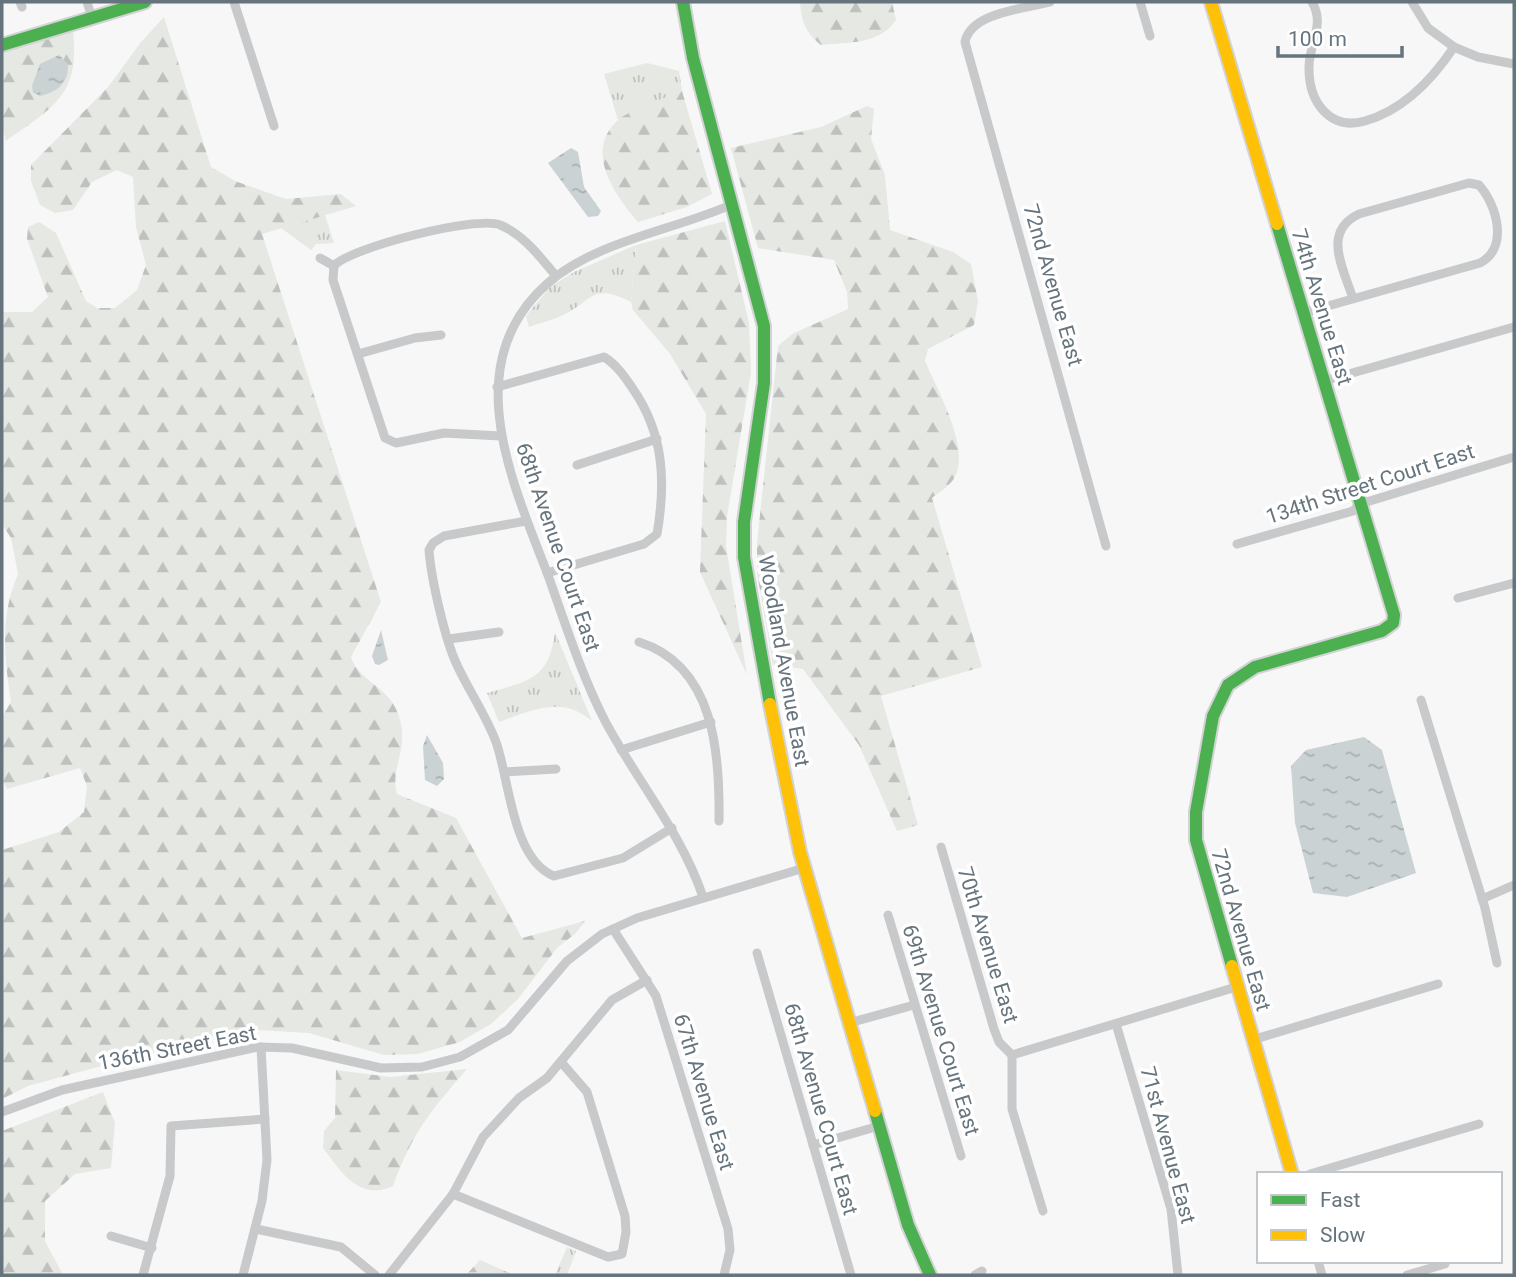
<svg xmlns="http://www.w3.org/2000/svg" width="1516" height="1277" viewBox="0 0 1516 1277" font-family="Roboto,sans-serif">
<style>
.grass{fill:url(#grass-tufts)}
.forest{fill:url(#forest-firs)}
.water{fill:url(#water-ripples)}
.lines{fill:none;stroke-linecap:round;stroke-linejoin:round}
.fast-casing{stroke:#d2d3d4;stroke-width:16}
.slow-casing{stroke:#d2d3d4;stroke-width:16}
.street{stroke:#c8c9ca;stroke-width:9}
.fast{stroke:#4caf50;stroke-width:12}
.slow{stroke:#ffc107;stroke-width:12}
.labels{text-anchor:middle;dominant-baseline:central;stroke-width:7;stroke-linejoin:round;paint-order:stroke}
.street-label{font-size:21px;fill:#66747d;stroke:#fff}
</style>
<defs>
<pattern id="grass-tufts" width="24" height="20" patternUnits="userSpaceOnUse" patternTransform="scale(1.75)"><rect width="24" height="20" fill="#e6e8e4"/><path d="M3 7l-1-3M5 7V3M7 7l1-3M15 17l-1-3M17 17v-4M19 17l1-3" fill="none" stroke="#bec1be"/></pattern>
<pattern id="forest-firs" width="22" height="20" patternUnits="userSpaceOnUse" patternTransform="scale(1.75)"><rect width="22" height="20" fill="#e6e8e4"/><path d="M5 1l3.5 6h-7zM16 11l3.5 6h-7z" fill="#bec1be"/></pattern>
<pattern id="water-ripples" width="26" height="14" patternUnits="userSpaceOnUse" patternTransform="scale(1.75)"><rect width="26" height="14" fill="#cad2d4"/><path d="M2 4q2-2 4 0t4 0M15 11q2-2 4 0t4 0" fill="none" stroke="#a8afb1"/></pattern>
</defs>
<rect width="100%" height="100%" fill="#f7f7f7"/>
<!-- grass -->
<g class="grass">
<path d="M 647,63 L 679,71 L 682,91 L 618,120 L 604,74 Z"/>
<path d="M 325,215 L 334,243 L 316,244 L 311,250 L 281,228 Z"/>
<path d="M 636,245 L 631,302 C 590,281 592,303 561,316 C 551,321 539,323 529,327 L 526,316 L 550,287 L 574,272 Z"/>
<path d="M 555,632 L 592,721 C 562,695 533,710 499,722 L 487,693 C 528,681 549,680 555,632 Z"/>
<path d="M 567,1247 L 576,1251 L 567,1275 L 555,1275 Z"/>
</g>
<!-- forest -->
<g class="forest">
<path d="M 800,2 L 892,2 L 896,20 C 879,45 849,42 821,45 C 806,33 801,21 800,2 Z"/>
<path d="M 164,17 L 211,167 L 235,181 L 286,199 L 341,194 L 356,206 L 262,234 L 381,602 L 351,657 C 358,680 386,686 396,709 C 413,746 389,766 397,794 L 456,818 L 522,938 L 585,921 L 576,933 L 557,948 L 518,999 L 491,1024 L 460,1042 L 418,1054 L 384,1055 L 309,1033 L 257,1030 L 127,1059 L 28,1086 L 2,1099 L 2,850 L 59,832 L 84,812 L 87,786 L 80,768 L 7,789 L 2,779 L 2,717 L 11,702 C 4,657 0,615 18,574 L 11,538 L 2,524 L 2,312 L 32,312 L 48,297 L 27,239 L 28,227 L 39,222 L 56,233 L 86,301 L 97,308 L 115,308 L 137,290 L 146,265 L 136,227 L 133,177 L 117,170 L 92,182 L 73,210 L 55,213 L 40,205 L 31,181 L 31,165 L 108,87 L 141,42 Z"/>
<path d="M 73,30 C 80,95 55,106 6,141 L 2,126 L 2,52 Z"/>
<path d="M 682,91 L 712,194 L 687,207 L 638,222 C 615,195 584,152 617,121 C 630,109 665,98 682,91 Z"/>
<path d="M 867,106 L 874,109 L 871,139 L 885,175 L 890,230 L 953,252 L 971,264 L 978,301 L 974,325 L 928,349 L 925,361 C 937,390 973,451 953,480 C 948,487 938,493 932,498 L 982,667 L 881,696 L 918,825 L 897,831 L 859,745 L 803,669 L 773,665 L 757,573 L 757,543 L 778,346 L 792,334 L 848,309 L 847,292 L 834,260 L 758,248 L 731,148 L 821,127 Z"/>
<path d="M 725,221 L 749,323 L 751,372 L 727,517 L 726,546 L 747,675 L 700,572 L 706,414 L 670,354 L 633,310 L 631,302 L 636,245 Z"/>
<path d="M 467,1069 C 430,1112 413,1131 393,1186 C 359,1201 342,1173 323,1148 L 324,1131 L 335,1118 L 336,1070 L 390,1077 Z"/>
<path d="M 103,1092 L 115,1123 L 111,1168 L 75,1174 L 45,1201 L 45,1241 L 63,1275 L 2,1275 L 2,1131 Z"/>
<path d="M 480,1260 L 514,1275 L 515,1275 L 466,1275 Z"/>
</g>
<!-- water -->
<g class="water">
<path d="M 59,55 L 68,64 C 69,83 57,92 40,96 L 33,92 L 32,86 L 40,64 Z"/>
<path d="M 571,148 L 578,152 L 584,187 L 601,211 L 598,216 L 588,217 L 548,163 Z"/>
<path d="M 381,630 L 388,660 L 379,665 L 375,664 L 372,656 Z"/>
<path d="M 427,735 L 443,763 L 444,779 L 437,786 L 425,780 L 423,746 Z"/>
<path d="M 1364,737 L 1382,750 L 1416,873 L 1347,897 L 1313,893 L 1295,823 L 1291,766 L 1306,750 Z"/>
</g>
<g class="lines">
<!-- fast casing -->
<g class="fast-casing">
<g id="fast">
<path d="M 683,2 L 693,58 L 764,326 L 764,383 L 744,522 L 744,557 L 770,704"/>
<path d="M 2,45 L 145,2"/>
<path d="M 1232,966 L 1196,840 L 1196,812 L 1213,716 L 1228,685 L 1255,667 L 1382,631 L 1393,623 L 1394,615 L 1277,224"/>
<path d="M 875,1111 L 908,1225 L 930,1275"/>
</g>
</g>
<!-- slow casing -->
<g class="slow-casing">
<g id="slow">
<path d="M 1211,2 L 1277,224"/>
<path d="M 770,704 L 800,852 L 875,1111"/>
<path d="M 1232,966 L 1292,1174"/>
</g>
</g>
<!-- street -->
<g class="street">
<path d="M 20,2 L 22,7"/>
<path d="M 87,2 L 92,18"/>
<path d="M 234,2 L 274,126"/>
<path d="M 1050,2 C 1025,9 971,12 965,42 L 1106,546"/>
<path d="M 1140,2 L 1150,36"/>
<path d="M 1312,2 C 1326,25 1308,45 1309,69 C 1309,102 1330,131 1365,121 C 1404,110 1432,80 1454,47 L 1478,57 L 1514,64"/>
<path d="M 1412,2 L 1428,28 L 1454,47"/>
<path d="M 320,258 L 334,266"/>
<path d="M 334,266 L 333,280 L 385,438 L 396,443 L 444,433 L 501,436"/>
<path d="M 334,266 C 348,248 478,215 500,225 C 523,234 541,258 556,276"/>
<path d="M 1303,313 L 1480,263 C 1509,248 1497,205 1479,185 L 1469,183 L 1359,214 C 1321,232 1344,269 1353,299"/>
<path d="M 358,354 L 415,338 L 441,335"/>
<path d="M 1324,381 L 1514,327"/>
<path d="M 497,387 L 604,357 C 616,364 625,377 633,389 C 664,434 666,482 657,534 L 644,544 L 547,573"/>
<path d="M 577,465 L 657,439"/>
<path d="M 526,521 L 444,536 L 433,543 L 429,550 C 431,578 445,640 457,665 C 469,691 486,715 496,742 C 509,777 512,860 554,876 L 623,858 L 672,828"/>
<path d="M 1237,544 L 1353,511 L 1360,504 L 1514,457"/>
<path d="M 1458,598 L 1514,583"/>
<path d="M 449,639 L 499,632"/>
<path d="M 639,642 C 715,666 720,754 719,821"/>
<path d="M 1421,700 L 1485,908 L 1497,963"/>
<path d="M 621,750 L 711,722"/>
<path d="M 505,772 L 556,769"/>
<path d="M 941,847 L 994,1029 L 999,1042 L 1012,1055"/>
<path d="M 703,897 C 681,832 637,781 605,721 C 582,676 566,626 549,578 C 514,485 455,364 548,283 C 596,241 675,230 733,204"/>
<path d="M 1482,899 L 1514,885"/>
<path d="M 888,915 L 961,1156"/>
<path d="M 613,929 L 656,996 L 728,1229 L 730,1250 L 724,1275"/>
<path d="M 757,953 L 851,1275"/>
<path d="M 849,1023 L 914,1005"/>
<path d="M 1116,1024 L 1171,1209 L 1178,1275"/>
<path d="M 1252,1040 L 1438,984"/>
<path d="M 1012,1055 L 1236,987"/>
<path d="M 1012,1055 L 1012,1109 L 1043,1211"/>
<path d="M 2,1112 L 62,1090 L 258,1047 L 292,1048 L 381,1068 L 422,1067 L 460,1057 L 508,1030 L 567,961 L 602,934 L 637,918 L 804,868"/>
<path d="M 813,1145 L 879,1126"/>
<path d="M 1310,1174 L 1479,1124"/>
<path d="M 453,1194 L 608,1257 L 622,1254 L 626,1232 L 625,1216 L 587,1092 L 561,1062"/>
<path d="M 256,1229 L 341,1247 L 375,1275"/>
<path d="M 111,1236 L 152,1248"/>
<path d="M 1318,1261 L 1322,1275"/>
<path d="M 143,1275 L 170,1176 L 171,1126 L 265,1119"/>
<path d="M 243,1275 L 262,1201 L 267,1160 L 261,1047"/>
<path d="M 389,1275 L 453,1194 L 483,1137 L 519,1098 L 547,1078 L 612,1000 L 647,980"/>
<path d="M 975,1275 L 982,1271"/>
<path d="M 1407,1275 L 1445,1264"/>
</g>
<!-- fast -->
<use href="#fast" class="fast"/>
<!-- slow -->
<use href="#slow" class="slow"/>
</g>
<g class="labels">
<!-- street labels -->
<g class="street-label">
<text transform="translate(1053 285) rotate(74)">72nd Avenue East</text>
<text transform="translate(1322 307) rotate(73)">74th Avenue East</text>
<text transform="translate(1370 484) rotate(-18)">134th Street Court East</text>
<text transform="translate(558 547) rotate(71)">68th Avenue Court East</text>
<text transform="translate(784 661) rotate(80)">Woodland Avenue East</text>
<text transform="translate(1241 930) rotate(74)">72nd Avenue East</text>
<text transform="translate(988 945) rotate(73)">70th Avenue East</text>
<text transform="translate(941 1030) rotate(73)">69th Avenue Court East</text>
<text transform="translate(177 1048) rotate(-11)">136th Street East</text>
<text transform="translate(704 1092) rotate(73)">67th Avenue East</text>
<text transform="translate(821 1109) rotate(74)">68th Avenue Court East</text>
<text transform="translate(1168 1145) rotate(75)">71st Avenue East</text>
</g>
</g>
<!-- border -->
<rect width="1516" height="1277" fill="none" stroke="#66747d" stroke-width="7"/>
<!-- legend -->
<rect x="1257" y="1172" width="245" height="91" fill="#ffffff" stroke="#c2c7cb" stroke-width="2"/>
<rect x="1271" y="1195" width="35" height="10" fill="#4caf50" stroke="#c2c7cb" stroke-width="2"/>
<text x="1320" y="1207" font-size="21" fill="#66747d">Fast</text>
<rect x="1271" y="1230" width="35" height="10" fill="#ffc107" stroke="#c2c7cb" stroke-width="2"/>
<text x="1320" y="1242" font-size="21" fill="#66747d">Slow</text>
<!-- scale -->
<path d="M1278 46v10h124v-10" fill="none" stroke="#66747d" stroke-width="3.5"/>
<text x="1288" y="46" font-size="21" fill="#66747d" stroke="#ffffff" stroke-width="5" paint-order="stroke">100 m</text>
</svg>
